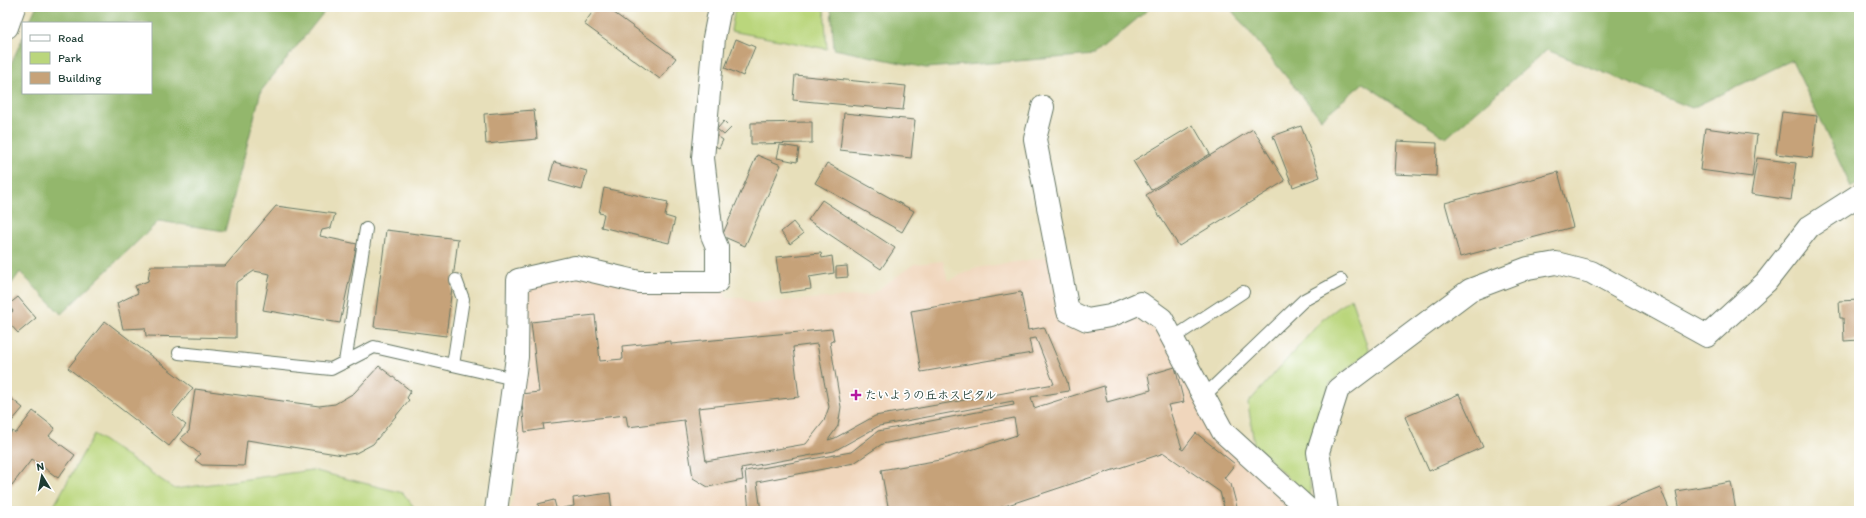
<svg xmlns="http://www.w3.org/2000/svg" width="1866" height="518" viewBox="0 0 1866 518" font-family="Itim,'Klee One',sans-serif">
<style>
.built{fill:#f0d6bc}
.green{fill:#bad67c;stroke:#6c8a58}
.forest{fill:#93b76c;stroke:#597a50}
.building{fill:#c6a279;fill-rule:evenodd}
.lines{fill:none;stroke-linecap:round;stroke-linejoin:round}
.service-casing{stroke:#657663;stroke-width:14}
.minor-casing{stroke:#657663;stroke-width:24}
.service{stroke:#fff;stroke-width:12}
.minor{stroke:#fff;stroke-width:22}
.poi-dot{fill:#b5179e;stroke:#fff;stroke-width:1.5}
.labels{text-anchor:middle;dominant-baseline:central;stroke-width:3.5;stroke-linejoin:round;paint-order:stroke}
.poi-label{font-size:12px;font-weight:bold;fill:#1f3d34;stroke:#fff;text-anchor:start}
</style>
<rect width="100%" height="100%" fill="#fff"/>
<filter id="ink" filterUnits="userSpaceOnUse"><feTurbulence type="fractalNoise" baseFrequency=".025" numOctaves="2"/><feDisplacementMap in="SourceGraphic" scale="8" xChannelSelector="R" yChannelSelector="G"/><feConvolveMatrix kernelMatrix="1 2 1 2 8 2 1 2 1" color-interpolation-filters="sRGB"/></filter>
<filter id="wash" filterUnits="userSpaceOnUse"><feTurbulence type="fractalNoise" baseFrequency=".012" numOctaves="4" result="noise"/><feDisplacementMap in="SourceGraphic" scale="16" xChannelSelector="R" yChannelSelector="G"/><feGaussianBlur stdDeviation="0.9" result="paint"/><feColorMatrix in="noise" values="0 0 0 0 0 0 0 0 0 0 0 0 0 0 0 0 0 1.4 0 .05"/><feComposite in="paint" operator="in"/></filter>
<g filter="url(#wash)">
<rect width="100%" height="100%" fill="#e7dfba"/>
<!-- built -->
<path class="built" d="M 1049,257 L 1059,315 L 1081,333 L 1134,319 L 1153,327 L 1163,338 L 1295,511 L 510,511 L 517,481 L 518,424 L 529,286 L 572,274 L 725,287 L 726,298 L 742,298 L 752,303 L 870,295 L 914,264 L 943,261 L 948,281 L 975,268 Z"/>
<!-- green -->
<g class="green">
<path d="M 735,7 L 824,7 L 827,49 L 731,31 Z"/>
<path d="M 1351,298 L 1369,351 L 1330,383 L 1308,453 L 1311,501 L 1254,444 L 1248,403 L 1322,320 Z"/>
<path d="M 94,434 L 175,489 L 312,470 L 403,493 L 417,511 L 51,511 Z"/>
</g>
<!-- forest -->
<g class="forest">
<path d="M 36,7 L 328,7 L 261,91 L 225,231 L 159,221 L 61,314 L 20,272 L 7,290 L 7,73 L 23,37 L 23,93 L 151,93 L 151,23 L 29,23 Z"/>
<path d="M 831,7 L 1151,7 L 1094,55 L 926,68 L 834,49 Z"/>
<path d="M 1229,7 L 1859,7 L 1859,182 L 1851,187 L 1792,60 L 1692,108 L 1547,50 L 1446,138 L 1363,83 L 1321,119 Z"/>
</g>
<g id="blocks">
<!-- building -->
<g class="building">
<path d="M 596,7 L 606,7 L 676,58 L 660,79 L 584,24 Z"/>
<path d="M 736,39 L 755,47 L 743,76 L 725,68 Z"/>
<path d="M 795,75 L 906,86 L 903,110 L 793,100 Z"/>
<path d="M 534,110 L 537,139 L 486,144 L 484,114 Z"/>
<path d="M 1782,112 L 1817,116 L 1812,158 L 1776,154 Z"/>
<path d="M 844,113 L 915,120 L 911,158 L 840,150 Z"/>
<path d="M 724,121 L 731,128 L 724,135 L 717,129 Z"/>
<path d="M 812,122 L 812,143 L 751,144 L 751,123 Z"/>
<path d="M 1193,125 L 1210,154 L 1151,190 L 1133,161 Z"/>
<path d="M 1301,126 L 1320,177 L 1293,187 L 1273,136 Z"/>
<path d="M 1705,128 L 1757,135 L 1752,177 L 1700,170 Z"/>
<path d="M 1253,129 L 1285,181 L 1179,246 L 1146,195 Z"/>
<path d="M 716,135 L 723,140 L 719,148 L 711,144 Z"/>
<path d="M 1397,141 L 1437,143 L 1436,176 L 1395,174 Z"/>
<path d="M 780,145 L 799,148 L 797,162 L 777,158 Z"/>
<path d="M 757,155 L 781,165 L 745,246 L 722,236 Z"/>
<path d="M 1757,158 L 1796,163 L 1791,200 L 1751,194 Z"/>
<path d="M 554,162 L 587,171 L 582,190 L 549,181 Z"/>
<path d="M 827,163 L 914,211 L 902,232 L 815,183 Z"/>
<path d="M 1558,172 L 1573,227 L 1460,257 L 1445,203 Z"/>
<path d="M 604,188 L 668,202 L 665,216 L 675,219 L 669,243 L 601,227 L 604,214 L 599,213 Z"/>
<path d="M 822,200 L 895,248 L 881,269 L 808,220 Z"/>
<path d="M 276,206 L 335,214 L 331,228 L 322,230 L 320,236 L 357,244 L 340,323 L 263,310 L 270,274 L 254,271 L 236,283 L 236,338 L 146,336 L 145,328 L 123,329 L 117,303 L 138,293 L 135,286 L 148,281 L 150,266 L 225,266 Z"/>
<path d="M 793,222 L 803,234 L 790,244 L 781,232 Z"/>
<path d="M 386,230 L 458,239 L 446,336 L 374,327 Z"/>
<path d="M 821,253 L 822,258 L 832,256 L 834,273 L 809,277 L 811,289 L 781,293 L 776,257 Z"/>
<path d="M 847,266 L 848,277 L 836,278 L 836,267 Z"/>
<path d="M 1021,292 L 1028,330 L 1044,327 L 1067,381 L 1069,391 L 1031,397 L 1034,408 L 1104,386 L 1107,402 L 1151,390 L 1148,375 L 1175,367 L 1184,402 L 1168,405 L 1182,448 L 1180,448 L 1183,450 L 1196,433 L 1235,464 L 1224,478 L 1231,484 L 1238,511 L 1225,511 L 1220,492 L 1164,453 L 990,511 L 889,511 L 881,470 L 940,460 L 1017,435 L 1014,418 L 882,444 L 854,463 L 757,482 L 761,511 L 749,511 L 745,471 L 851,452 L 878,431 L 1014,405 L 1013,401 L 879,426 L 834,451 L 741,468 L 743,480 L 708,487 L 693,478 L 684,420 L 628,427 L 626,415 L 543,424 L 544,429 L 525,432 L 521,394 L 539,392 L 531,322 L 595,315 L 600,361 L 623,359 L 622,346 L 671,341 L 671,344 L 832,329 L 834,341 L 830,342 L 841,407 L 838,426 L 828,440 L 835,438 L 875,416 L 1054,384 L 1036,338 L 1029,339 L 1032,353 L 921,372 L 911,311 ZM 817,344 L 829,407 L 824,421 L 806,444 L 706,461 L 698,408 L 799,397 L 793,347 Z"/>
<path d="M 18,297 L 36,318 L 18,333 L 7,321 L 7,317 L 13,311 L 8,305 Z"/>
<path d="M 1859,300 L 1859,340 L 1844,341 L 1843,318 L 1840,318 L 1839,301 Z"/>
<path d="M 105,321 L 193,388 L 172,414 L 186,425 L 169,446 L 68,368 Z"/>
<path d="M 379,366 L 411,391 L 407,398 L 409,400 L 373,444 L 356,453 L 343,455 L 247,440 L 244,466 L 202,465 L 195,460 L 200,454 L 180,439 L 189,431 L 195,389 L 319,406 L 335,404 L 354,393 Z"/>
<path d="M 1459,394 L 1483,447 L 1429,471 L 1405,417 Z"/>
<path d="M 7,395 L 23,408 L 7,427 Z"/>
<path d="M 33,411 L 55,428 L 49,436 L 75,455 L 58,478 L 32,459 L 12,485 L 7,481 L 7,438 L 12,431 L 16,433 Z"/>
<path d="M 1731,482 L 1736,511 L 1680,511 L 1676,491 Z"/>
<path d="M 1660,487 L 1670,511 L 1601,511 Z"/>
<path d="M 610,493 L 612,511 L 563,511 L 563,508 L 574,506 L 573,498 Z"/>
<path d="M 554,500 L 557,511 L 540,511 L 538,504 Z"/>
</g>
</g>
</g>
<g filter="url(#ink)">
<use href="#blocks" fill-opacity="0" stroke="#657663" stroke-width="1"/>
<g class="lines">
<!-- service casing -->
<g class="service-casing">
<g id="service">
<path d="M 1173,338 L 1243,292"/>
<path d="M 179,353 L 331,369 L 374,347 L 514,379"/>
<path d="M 345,362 L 366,229"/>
<path d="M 453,365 L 463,299 L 456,280"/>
<path d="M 1204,396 L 1304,300 L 1341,280"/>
</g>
</g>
<!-- minor casing -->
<g class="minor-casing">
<g id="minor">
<path d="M 7,27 L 14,7"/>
<path d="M 1043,107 L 1035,139 L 1068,311 L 1087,320 L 1110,316 L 1140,303 L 1162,319 L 1223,432 L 1310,511"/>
<path d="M 496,511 L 517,357 L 518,280 L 575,267 L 639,282 L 717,282 L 717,247 L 712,235 L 703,158 L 714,38 L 720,7"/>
<path d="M 1327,511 L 1318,452 L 1338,389 L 1470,290 L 1528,268 L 1556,263 L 1591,272 L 1707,336 L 1766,282 L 1809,227 L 1859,195"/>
</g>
</g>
<!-- service -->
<use href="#service" class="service"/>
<!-- minor -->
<use href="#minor" class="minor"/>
</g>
</g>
<!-- markers -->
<path class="poi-dot" d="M854 389h4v4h4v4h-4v4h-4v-4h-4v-4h4z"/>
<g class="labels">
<!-- poi labels -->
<g class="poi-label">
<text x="865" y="395">たいようの丘ホスピタル</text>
</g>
</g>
<!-- margin -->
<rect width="1866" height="518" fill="none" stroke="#fff" stroke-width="24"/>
<!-- legend -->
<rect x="22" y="22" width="130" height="72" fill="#ffffff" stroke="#a5b1ae"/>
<rect x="30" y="35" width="20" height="6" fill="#ffffff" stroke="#a5b1ae"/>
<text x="58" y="42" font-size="12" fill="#1f3d34">Road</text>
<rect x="30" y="52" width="20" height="12" fill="#bad67c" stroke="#a5b1ae"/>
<text x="58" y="62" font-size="12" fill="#1f3d34">Park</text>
<rect x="30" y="72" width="20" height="12" fill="#c6a279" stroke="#a5b1ae"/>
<text x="58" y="82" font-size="12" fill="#1f3d34">Building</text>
<!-- north arrow -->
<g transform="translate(42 476) rotate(350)" stroke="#ffffff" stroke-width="3" paint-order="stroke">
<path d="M0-3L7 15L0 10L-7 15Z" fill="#1f3d34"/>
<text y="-6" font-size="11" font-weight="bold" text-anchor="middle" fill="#1f3d34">N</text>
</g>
</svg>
